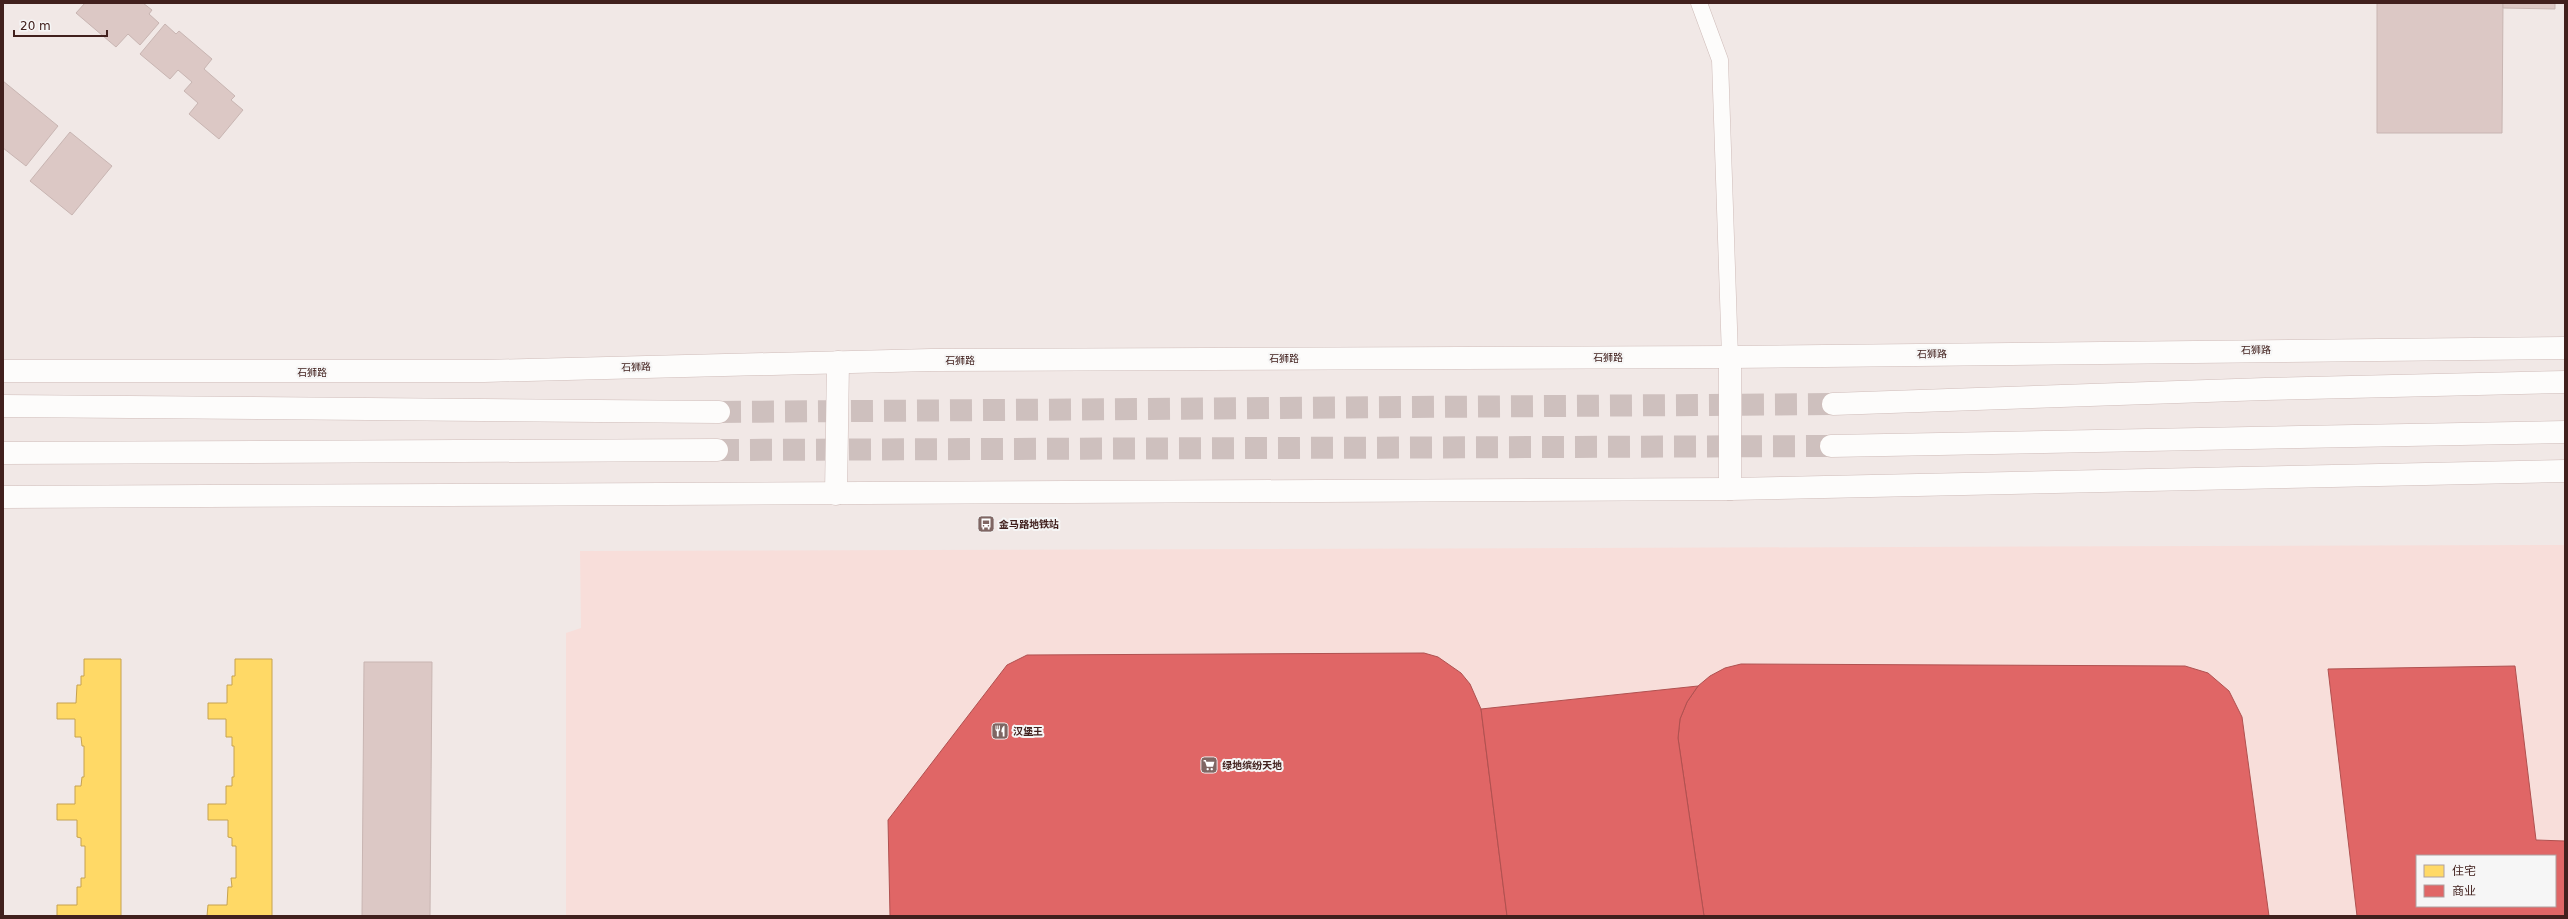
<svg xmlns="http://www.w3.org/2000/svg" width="2568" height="919" viewBox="0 0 2568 919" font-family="'DejaVu Sans','Noto Sans SC',sans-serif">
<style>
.built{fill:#f8deda;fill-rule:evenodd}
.homes{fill:#ffd966;stroke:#c6a250}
.shops{fill:#e06666;stroke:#b05150;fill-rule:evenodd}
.building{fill:#dcc8c5;stroke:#c8b5b2}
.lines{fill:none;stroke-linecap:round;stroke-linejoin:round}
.secondary-tunnel{stroke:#cec0be;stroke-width:22;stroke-dasharray:22 11;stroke-linecap:butt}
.lane-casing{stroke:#cfbcb9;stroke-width:17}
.secondary-casing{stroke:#cfbcb9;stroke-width:23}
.lane{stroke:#fdfcfb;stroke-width:16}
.secondary{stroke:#fdfcfb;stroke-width:22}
.labels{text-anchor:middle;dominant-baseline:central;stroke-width:4;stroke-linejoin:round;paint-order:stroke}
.street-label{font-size:10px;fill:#41201d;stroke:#f6f6f6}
.poi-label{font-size:10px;font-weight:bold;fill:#41201d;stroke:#f6f6f6;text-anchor:start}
</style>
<rect width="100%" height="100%" fill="#f1e8e6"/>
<!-- built -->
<path class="built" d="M 2565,545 L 2565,916 L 566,916 L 566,633 L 581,628 L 580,551 ZM 2417,856 L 2555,856 L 2555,906 L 2417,906 Z"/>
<!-- homes -->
<g class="homes">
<path d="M 84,659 L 121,659 L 121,916 L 57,916 L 57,905 L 77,905 L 77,887 L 81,887 L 81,878 L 85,878 L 85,846 L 81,846 L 81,838 L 77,837 L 77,820 L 57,820 L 57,804 L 75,804 L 75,786 L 81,786 L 82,777 L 84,777 L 84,746 L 82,746 L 81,737 L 75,737 L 75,719 L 57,719 L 57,703 L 76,703 L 77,685 L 81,685 L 81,676 L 84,676 Z"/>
<path d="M 235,659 L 272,659 L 272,916 L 207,916 L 208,905 L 227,905 L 228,887 L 232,887 L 231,878 L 236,878 L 236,846 L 232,846 L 232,838 L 228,837 L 228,820 L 208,820 L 208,804 L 226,804 L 226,786 L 232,786 L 232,777 L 234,777 L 234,746 L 232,746 L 232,737 L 226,737 L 226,719 L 208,719 L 208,703 L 227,703 L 227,685 L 232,685 L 232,676 L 235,676 Z"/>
</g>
<!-- shops -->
<g class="shops">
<path d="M 1424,653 L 1438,657 L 1461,673 L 1470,684 L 1481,709 L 1507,916 L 890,916 L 888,820 L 1007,665 L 1027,655 Z"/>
<path d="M 1741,664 L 2185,666 L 2208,673 L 2229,691 L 2242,717 L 2269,916 L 1704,916 L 1678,738 L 1680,719 L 1687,702 L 1698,686 L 1710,676 L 1725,668 Z"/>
<path d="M 2515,666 L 2536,840 L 2565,841 L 2565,916 L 2357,916 L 2328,669 ZM 2417,856 L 2555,856 L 2555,906 L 2417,906 Z"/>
<path d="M 1698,686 L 1687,702 L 1680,719 L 1678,738 L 1704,916 L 1507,916 L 1481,709 Z"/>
</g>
<!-- building -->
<g class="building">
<path d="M 85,3 L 143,3 L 152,10 L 149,14 L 159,23 L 140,45 L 128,34 L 116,47 L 76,13 Z"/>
<path d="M 2377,3 L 2503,3 L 2502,133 L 2377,133 Z"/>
<path d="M 2503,3 L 2555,3 L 2555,9 L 2503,8 Z"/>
<path d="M 165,24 L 176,34 L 179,31 L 212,59 L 204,69 L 235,96 L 231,100 L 243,110 L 219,139 L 189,114 L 198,103 L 184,91 L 192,82 L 178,70 L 170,79 L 140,54 Z"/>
<path d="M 3,81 L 58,126 L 26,166 L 3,148 Z"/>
<path d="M 70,132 L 112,166 L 72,215 L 30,181 Z"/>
<path d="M 364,662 L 432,662 L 430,916 L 362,916 Z"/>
</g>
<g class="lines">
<!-- secondary-tunnel -->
<g class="secondary-tunnel">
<path d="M 719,412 L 1833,404"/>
<path d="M 717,450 L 1831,446"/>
</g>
<!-- lane casing -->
<g class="lane-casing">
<path id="lane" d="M 1699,3 L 1720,60 L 1730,357"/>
</g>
<!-- secondary casing -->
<g class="secondary-casing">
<g id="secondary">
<path d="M 1730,357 L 1730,489"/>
<path d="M 3,371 L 484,371 L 931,360 L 1730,357 L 2565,348"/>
<path d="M 1833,404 L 2265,389 L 2565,382"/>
<path d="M 3,406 L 719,412"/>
<path d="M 1831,446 L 2565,432"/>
<path d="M 3,453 L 717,450"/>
<path d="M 836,494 L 838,362"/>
<path d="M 3,497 L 1730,489 L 2565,471"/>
</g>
</g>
<!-- lane -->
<use href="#lane" class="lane"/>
<!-- secondary -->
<use href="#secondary" class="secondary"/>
</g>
<!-- icons -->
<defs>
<g id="bus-square" transform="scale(0.9)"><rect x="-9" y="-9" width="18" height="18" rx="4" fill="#7f6663" stroke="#f6f6f6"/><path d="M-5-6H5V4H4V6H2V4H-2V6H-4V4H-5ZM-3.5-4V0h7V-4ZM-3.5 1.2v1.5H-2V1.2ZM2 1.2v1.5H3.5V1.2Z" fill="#fff"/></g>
<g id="restaurant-square" transform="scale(0.9)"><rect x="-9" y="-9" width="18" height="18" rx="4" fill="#7f6663" stroke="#f6f6f6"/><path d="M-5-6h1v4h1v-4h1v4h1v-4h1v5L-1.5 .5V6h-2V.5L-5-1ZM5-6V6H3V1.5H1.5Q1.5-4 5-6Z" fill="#fff"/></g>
<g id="supermarket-square" transform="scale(0.9)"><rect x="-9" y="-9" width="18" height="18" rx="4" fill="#7f6663" stroke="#f6f6f6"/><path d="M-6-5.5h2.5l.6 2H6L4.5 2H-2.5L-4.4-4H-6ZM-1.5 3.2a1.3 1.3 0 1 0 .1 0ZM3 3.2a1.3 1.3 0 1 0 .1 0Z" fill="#fff"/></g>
</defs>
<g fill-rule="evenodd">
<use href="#bus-square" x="986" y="524"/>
<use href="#restaurant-square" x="1000" y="731"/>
<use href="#supermarket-square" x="1209" y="765"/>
</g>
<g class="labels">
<!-- street labels -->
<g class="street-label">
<text transform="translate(2256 350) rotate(-1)">石狮路</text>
<text transform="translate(1932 354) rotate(-1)">石狮路</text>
<text x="1608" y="357">石狮路</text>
<text x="1284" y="358">石狮路</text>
<text x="960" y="360">石狮路</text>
<text transform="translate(636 367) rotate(-2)">石狮路</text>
<text x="312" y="372">石狮路</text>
</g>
<!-- poi labels -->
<g class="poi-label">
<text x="999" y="524">金马路地铁站</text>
<text x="1013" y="731">汉堡王</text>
<text x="1222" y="765">绿地缤纷天地</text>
</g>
</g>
<!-- border -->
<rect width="2568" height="919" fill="none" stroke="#41201d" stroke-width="8"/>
<!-- legend -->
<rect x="2416" y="855" width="140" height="52" fill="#f6f6f6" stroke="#aea09f"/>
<rect x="2424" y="865" width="20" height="12" fill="#ffd966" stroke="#aea09f"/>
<text x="2452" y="875" font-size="12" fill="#41201d">住宅</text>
<rect x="2424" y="885" width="20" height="12" fill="#e06666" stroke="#aea09f"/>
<text x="2452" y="895" font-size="12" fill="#41201d">商业</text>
<!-- scale -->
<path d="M14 30v6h93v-6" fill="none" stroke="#41201d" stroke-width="2"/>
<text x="20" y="30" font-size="12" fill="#41201d" stroke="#f6f6f6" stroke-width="3" paint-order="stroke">20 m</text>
</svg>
